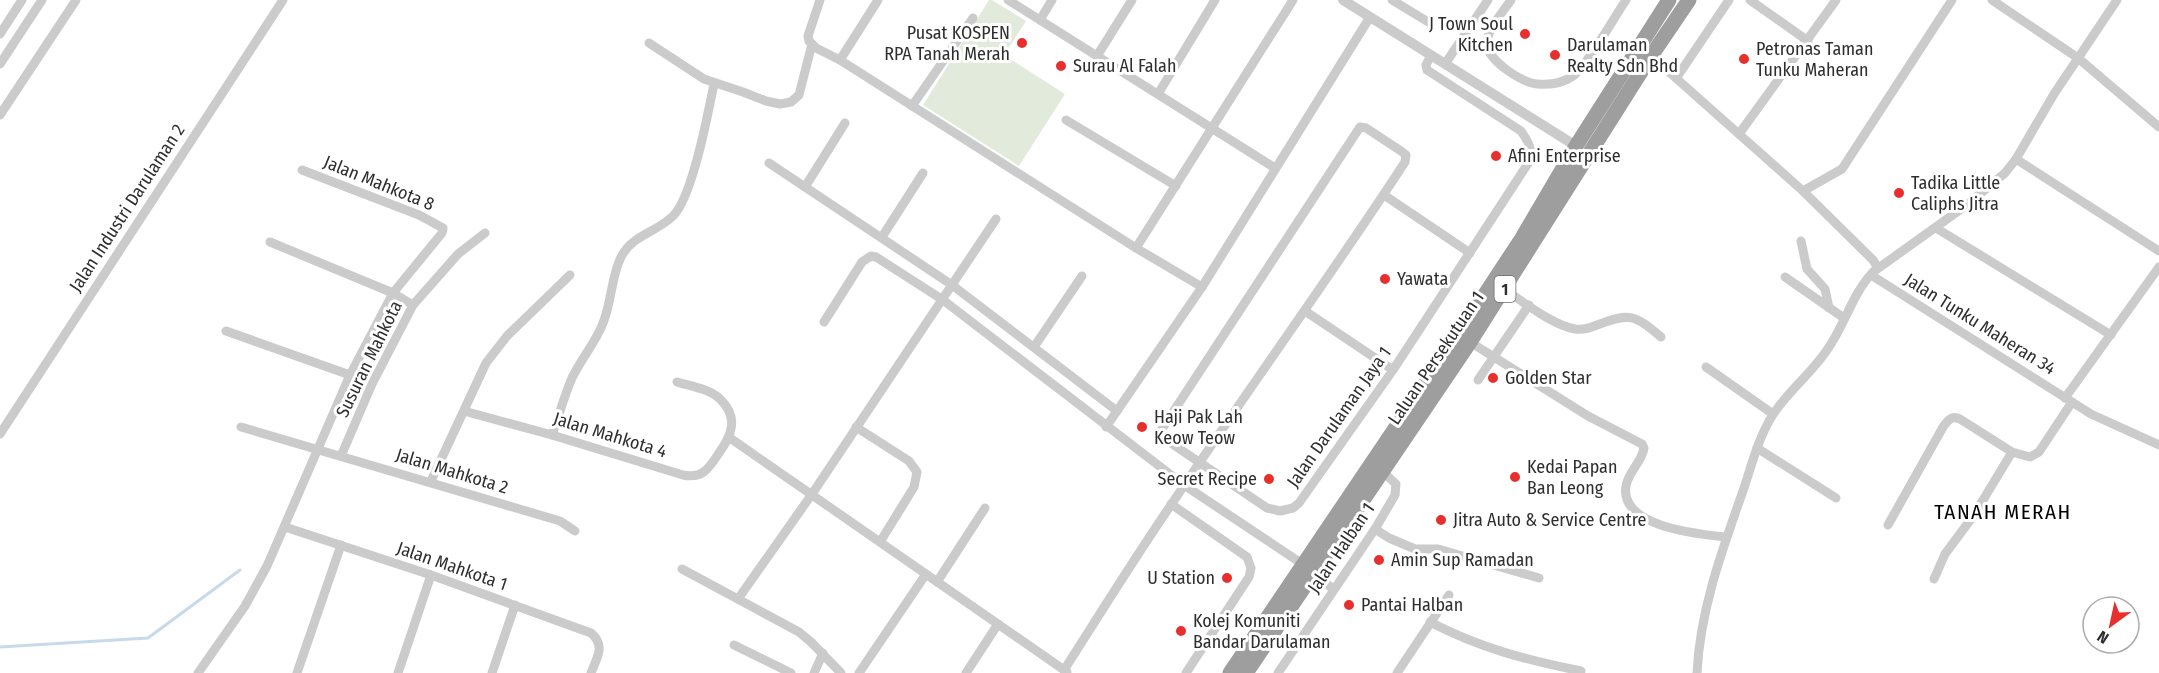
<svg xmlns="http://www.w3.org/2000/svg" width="2159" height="673" viewBox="0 0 2159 673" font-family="'Fira Sans Condensed',sans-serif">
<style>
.green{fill:#e2ebdb}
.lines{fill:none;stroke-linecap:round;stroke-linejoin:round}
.stream{stroke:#c6daec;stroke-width:3}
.minor{stroke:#cbcbcb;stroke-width:9}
.tertiary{stroke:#cbcbcb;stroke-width:10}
.trunk{stroke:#9e9e9e;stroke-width:15}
.poi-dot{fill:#e72f2d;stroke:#fff;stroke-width:2}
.labels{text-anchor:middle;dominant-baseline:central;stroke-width:6;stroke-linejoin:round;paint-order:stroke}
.shield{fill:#fff;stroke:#6d6d6d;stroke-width:1.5}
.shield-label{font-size:16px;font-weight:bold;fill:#2e2e2e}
.poi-label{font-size:18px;fill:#2e2e2e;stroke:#fff;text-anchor:start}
.street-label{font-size:18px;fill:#2e2e2e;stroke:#fff}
.quarter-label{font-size:21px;letter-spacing:1.5px;fill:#000;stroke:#fff}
</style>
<rect width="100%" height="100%" fill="#fff"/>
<!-- green -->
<path class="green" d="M 989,0 L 992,0 L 1026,21 L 1004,55 L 1065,94 L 1019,166 L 923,105 Z"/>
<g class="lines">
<!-- stream -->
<path class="stream" d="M 0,647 L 148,638 L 240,570"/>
<!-- minor -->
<g class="minor">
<path d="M 820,0 L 808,36 L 809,41 L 816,48 L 840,60 L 1136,248 L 1202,287"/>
<path d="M 1008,0 L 1275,168"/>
<path d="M 1392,0 L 1430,23"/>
<path d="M 1511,0 C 1503,12 1487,29 1487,44 C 1487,60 1523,84 1538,84 C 1551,85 1563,83 1573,76 C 1586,67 1615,16 1626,0"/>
<path d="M 1750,0 L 1808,41"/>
<path d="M 1992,0 L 2078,58 L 2159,127"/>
<path d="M 1040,20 L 1052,0"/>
<path d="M 0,34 L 22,0"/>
<path d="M 649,43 L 704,79 L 743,92 L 766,101 L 780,104 L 791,102 L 799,95 L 812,44"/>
<path d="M 1097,56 L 1132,0"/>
<path d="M 1651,56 L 1803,191 L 1873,260 L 1878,268"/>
<path d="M 840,60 L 878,0"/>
<path d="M 0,64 L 42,0"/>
<path d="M 1445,64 L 1488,0"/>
<path d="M 1677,77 L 1729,0"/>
<path d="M 1158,94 L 1215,0"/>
<path d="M 912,106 L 973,18"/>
<path d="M 0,115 L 76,0"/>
<path d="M 1066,120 L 1176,186"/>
<path d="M 1739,134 L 1836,0"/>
<path d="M 2016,159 L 2159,251"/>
<path d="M 769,163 L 952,285 L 1117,411"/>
<path d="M 805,187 L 845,123"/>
<path d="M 1803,191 L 1842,169 L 1952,0"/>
<path d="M 1384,195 L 1470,253"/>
<path d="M 1936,228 L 2111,335"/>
<path d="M 882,237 L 923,173"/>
<path d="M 1801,241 L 1807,269 L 1825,289 L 1829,308"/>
<path d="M 270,242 L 393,293 L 413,305"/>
<path d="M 1136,248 L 1293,0"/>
<path d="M 1871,275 L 2091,414 L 2159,445"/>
<path d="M 1785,277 L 1844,318"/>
<path d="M 1505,290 C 1524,302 1552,325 1575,329 C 1583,330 1590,328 1597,325 C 1630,312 1635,315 1661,337"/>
<path d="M 1305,311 L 1393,370"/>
<path d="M 824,322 L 862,262 L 871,256 L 876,257 L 943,300 L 1184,485 L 1304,565 L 1333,589"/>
<path d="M 226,331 L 350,375"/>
<path d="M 1470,342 L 1588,416 L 1642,444 L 1644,448 C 1642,462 1628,472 1626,486 C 1619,527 1699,534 1726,537"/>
<path d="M 1034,347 L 1082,276"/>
<path d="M 1706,367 L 1773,414"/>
<path d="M 1478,380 L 1529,305"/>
<path d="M 2065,398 L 2159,267"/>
<path d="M 464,411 L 552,435 L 683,475 C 703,479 709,468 719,453 C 732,435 739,417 720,399 C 710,389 690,386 677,382"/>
<path d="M 241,427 L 560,521 L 575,531"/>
<path d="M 856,427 L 909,461 L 917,472 L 914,487 L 880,542"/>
<path d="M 1106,427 L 1202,287 L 1370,17"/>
<path d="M 0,434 L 283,0"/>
<path d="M 552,435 C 559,416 564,396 572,378 C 581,359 596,342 603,323 C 612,301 611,277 621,257 C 633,234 658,232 674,215 C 693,194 708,113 714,84"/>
<path d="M 730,438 L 1067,672"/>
<path d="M 1757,448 L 1836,498"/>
<path d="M 341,456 L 372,384 L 413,305 L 458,254 L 485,233"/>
<path d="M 431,481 L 486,363 L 507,336 L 570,275"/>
<path d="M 1171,504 L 1247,557 L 1251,568 L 1249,577 L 1186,673"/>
<path d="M 1888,525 L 1943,427 C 1948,420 1952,415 1960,419 L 2012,452 L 2030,457 L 2039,452 L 2072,402"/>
<path d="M 285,527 L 431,575 L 591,633 C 606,646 597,657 591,673"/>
<path d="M 1375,529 L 1389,538 L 1415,549 L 1438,549 L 1539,578"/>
<path d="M 682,569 L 799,632 L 811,642 L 841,673"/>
<path d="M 1934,579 L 1945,554 L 1974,515 L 2012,452"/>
<path d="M 937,582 L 985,508"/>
<path d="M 738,599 L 812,494 L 996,219"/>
<path d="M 1430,622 C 1480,648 1526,660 1581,671"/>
<path d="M 734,645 L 791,673"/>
<path d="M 1064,670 C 1100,614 1135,557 1173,502 C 1249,388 1330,277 1405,162 L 1406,155 L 1401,151 L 1366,128 L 1360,127 L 1160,432 L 1165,439 L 1267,508 L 1280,511 L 1293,508 L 1299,503 L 1393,370 L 1529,162 C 1534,151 1528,141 1521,131 L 1427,70 L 1426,65 L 1431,55"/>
<path d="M 198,673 L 245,606 L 267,566 L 350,375 L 393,293 L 442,233 L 443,228 L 419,215 L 302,170"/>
<path d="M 297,673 L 341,545"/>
<path d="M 398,673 L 431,575"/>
<path d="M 492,673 L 515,605"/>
<path d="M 814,673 L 823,653"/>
<path d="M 859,673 L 926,574"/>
<path d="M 966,673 L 998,624"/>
<path d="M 1278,673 L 1375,529 L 1395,495 L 1396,484 L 1383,472"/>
<path d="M 1397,673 L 1449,595"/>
<path d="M 1697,673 C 1700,609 1723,548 1744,488 C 1752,464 1758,439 1772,416 C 1787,392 1811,374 1827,350 C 1845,325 1852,294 1873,272 L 1968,204 L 2005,173 L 2016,159 L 2054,94 L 2117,0"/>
</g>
<!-- tertiary -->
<path class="tertiary" d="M 1343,0 L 1576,146"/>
<!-- trunk -->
<g class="trunk">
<path d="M 1230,673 L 1461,331 L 1522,238 L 1576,146 L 1669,0"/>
<path d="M 1246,673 L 1470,342 L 1651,56 L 1689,0"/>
</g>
</g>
<!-- markers -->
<g class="poi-dot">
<circle cx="1525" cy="34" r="6"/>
<circle cx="1022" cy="43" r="6"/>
<circle cx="1555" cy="55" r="6"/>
<circle cx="1744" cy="59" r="6"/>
<circle cx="1061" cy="66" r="6"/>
<circle cx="1496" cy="156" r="6"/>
<circle cx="1899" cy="193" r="6"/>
<circle cx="1385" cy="279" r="6"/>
<circle cx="1493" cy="378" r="6"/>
<circle cx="1142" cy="427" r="6"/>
<circle cx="1515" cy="477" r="6"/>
<circle cx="1269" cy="479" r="6"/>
<circle cx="1441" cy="520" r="6"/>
<circle cx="1379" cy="560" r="6"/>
<circle cx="1227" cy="578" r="6"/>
<circle cx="1349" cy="605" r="6"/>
<circle cx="1181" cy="631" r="6"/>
</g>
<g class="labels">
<!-- shield labels -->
<rect class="shield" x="1494.5" y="276" width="21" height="26" rx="4.5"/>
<g class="shield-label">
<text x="1505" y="289">1</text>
</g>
<!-- poi labels -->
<g class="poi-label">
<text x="1513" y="24" text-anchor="end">J Town Soul<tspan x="1513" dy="21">Kitchen</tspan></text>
<text x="1010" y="33" text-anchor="end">Pusat KOSPEN<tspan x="1010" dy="21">RPA Tanah Merah</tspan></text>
<text x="1567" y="45">Darulaman<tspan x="1567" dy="21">Realty Sdn Bhd</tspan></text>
<text x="1756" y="49">Petronas Taman<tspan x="1756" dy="21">Tunku Maheran</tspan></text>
<text x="1073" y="66">Surau Al Falah</text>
<text x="1508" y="156">Afini Enterprise</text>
<text x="1911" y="183">Tadika Little<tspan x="1911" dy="21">Caliphs Jitra</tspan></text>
<text x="1397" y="279">Yawata</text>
<text x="1505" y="378">Golden Star</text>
<text x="1154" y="417">Haji Pak Lah<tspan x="1154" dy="21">Keow Teow</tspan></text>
<text x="1527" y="467">Kedai Papan<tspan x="1527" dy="21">Ban Leong</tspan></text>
<text x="1257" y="479" text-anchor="end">Secret Recipe</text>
<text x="1453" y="520">Jitra Auto &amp; Service Centre</text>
<text x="1391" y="560">Amin Sup Ramadan</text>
<text x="1215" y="578" text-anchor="end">U Station</text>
<text x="1361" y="605">Pantai Halban</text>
<text x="1193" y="621">Kolej Komuniti<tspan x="1193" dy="21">Bandar Darulaman</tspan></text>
</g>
<!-- street labels -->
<g class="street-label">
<text transform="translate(379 183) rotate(22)">Jalan Mahkota 8</text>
<text transform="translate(127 208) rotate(-57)">Jalan Industri Darulaman 2</text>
<text transform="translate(1980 324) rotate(32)">Jalan Tunku Maheran 34</text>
<text transform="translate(1436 358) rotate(-56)">Laluan Persekutuan 1</text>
<text transform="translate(369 359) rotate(-64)">Susuran Mahkota</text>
<text transform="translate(1339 417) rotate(-55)">Jalan Darulaman Jaya 1</text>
<text transform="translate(610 435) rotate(17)">Jalan Mahkota 4</text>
<text transform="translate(452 471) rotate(17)">Jalan Mahkota 2</text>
<text transform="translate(1341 548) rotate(-56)">Jalan Halban 1</text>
<text transform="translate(452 566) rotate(19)">Jalan Mahkota 1</text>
</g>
<!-- quarter labels -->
<g class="quarter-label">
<text x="2003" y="512">TANAH MERAH</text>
</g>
</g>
<!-- north arrow -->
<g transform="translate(2111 625) rotate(213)"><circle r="28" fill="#ffffff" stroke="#ababab" stroke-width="1.5"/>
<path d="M0-4.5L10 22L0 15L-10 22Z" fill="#e72f2d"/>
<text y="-9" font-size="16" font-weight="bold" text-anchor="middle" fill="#2e2e2e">N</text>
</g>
</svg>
